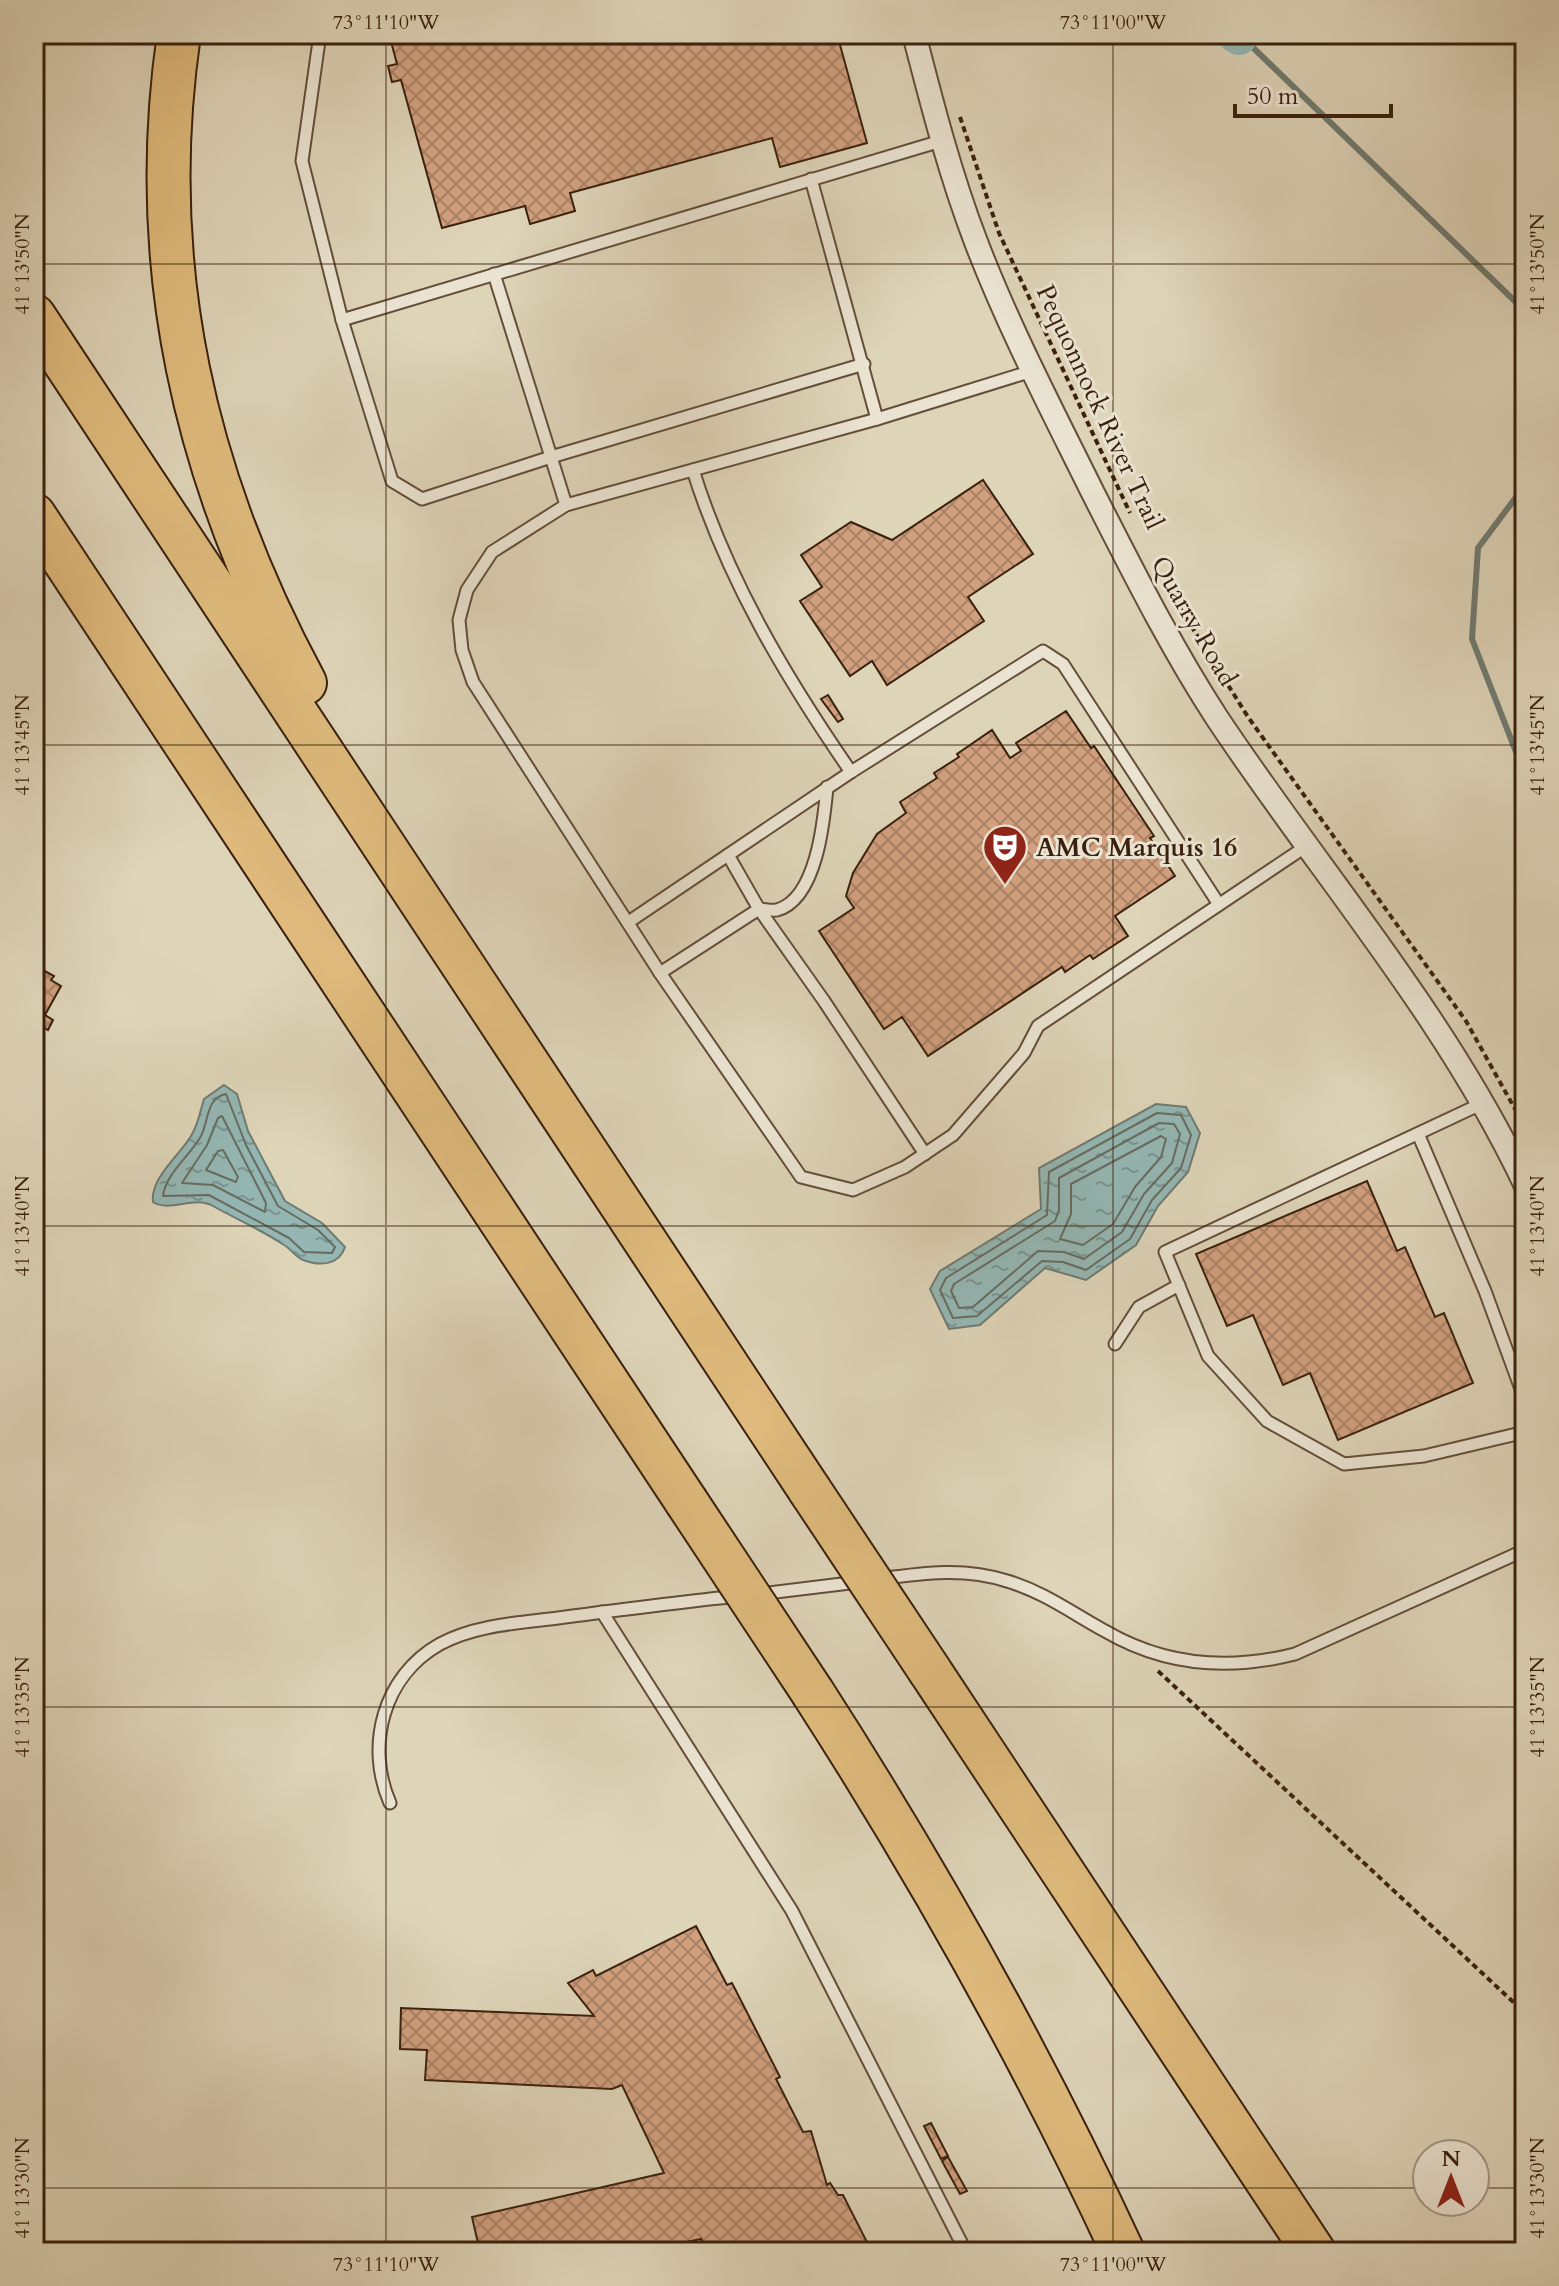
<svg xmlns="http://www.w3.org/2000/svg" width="1559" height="2286" viewBox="0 0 1559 2286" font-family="Cardo,serif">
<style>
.water{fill:url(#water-ripples);stroke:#707b71;stroke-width:2}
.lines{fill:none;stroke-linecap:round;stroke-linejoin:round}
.shore{stroke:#676c60;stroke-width:2}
.stream{stroke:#707b71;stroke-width:6}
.river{stroke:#94b7b4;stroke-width:38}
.building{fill:url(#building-cross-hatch);stroke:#3a210d;stroke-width:2}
.service-casing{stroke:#634e38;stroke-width:15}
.minor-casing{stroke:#634e38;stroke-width:26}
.motorway-casing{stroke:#3a210d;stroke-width:46}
.path{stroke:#3a210d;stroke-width:4;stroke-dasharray:6 4;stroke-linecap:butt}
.service{stroke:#eae3d1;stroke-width:11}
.minor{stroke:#eae3d1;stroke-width:22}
.motorway{stroke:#dfba7c;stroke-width:42}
.motorway-bridge-casing{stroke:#3a210d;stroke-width:46;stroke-linecap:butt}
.motorway-bridge{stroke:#dfba7c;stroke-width:42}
.ticks{fill:none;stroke:#3a210d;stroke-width:2;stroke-opacity:0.45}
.labels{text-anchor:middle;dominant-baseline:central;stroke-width:6;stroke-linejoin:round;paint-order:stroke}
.street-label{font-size:26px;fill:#3a210d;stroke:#eae3d1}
.poi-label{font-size:26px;font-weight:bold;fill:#3a210d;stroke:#eae3d1;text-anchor:start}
.neatline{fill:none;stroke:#3a210d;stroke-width:3}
.ticks-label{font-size:20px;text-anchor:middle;fill:#3a210d}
</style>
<defs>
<pattern id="water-ripples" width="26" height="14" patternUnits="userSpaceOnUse" patternTransform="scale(2)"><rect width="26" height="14" fill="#94b7b4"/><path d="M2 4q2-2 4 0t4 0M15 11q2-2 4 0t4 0" fill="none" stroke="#7a9491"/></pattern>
<pattern id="building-cross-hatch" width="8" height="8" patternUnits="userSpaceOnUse" patternTransform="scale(2)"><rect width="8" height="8" fill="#d1a07e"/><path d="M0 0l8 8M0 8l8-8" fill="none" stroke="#ab8266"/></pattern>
</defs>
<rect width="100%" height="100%" fill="#ded4b8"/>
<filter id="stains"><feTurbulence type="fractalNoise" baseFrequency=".0025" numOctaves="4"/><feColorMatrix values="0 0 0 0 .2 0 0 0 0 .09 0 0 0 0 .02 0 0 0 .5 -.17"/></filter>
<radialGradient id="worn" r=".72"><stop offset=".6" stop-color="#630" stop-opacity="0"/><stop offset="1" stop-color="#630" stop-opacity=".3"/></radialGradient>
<!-- water -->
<g class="water">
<path d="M 224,1085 L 237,1094 L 248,1131 L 285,1201 L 322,1223 L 345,1247 C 339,1266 319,1266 303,1260 C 296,1257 291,1249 284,1245 C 262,1230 236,1219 213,1206 C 194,1195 170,1213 153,1202 C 150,1178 180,1155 191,1136 C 198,1125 200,1112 204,1099 Z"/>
<path d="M 1156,1104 L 1186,1107 L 1200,1133 L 1188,1172 L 1158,1206 L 1136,1245 L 1086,1280 L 1045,1268 L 980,1325 L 949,1329 L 930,1289 L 940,1271 L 1041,1209 L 1039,1168 Z"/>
</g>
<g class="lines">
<!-- shore -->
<g class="shore">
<path d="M 226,1094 L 246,1145 L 278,1206 L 318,1230 L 335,1247 L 332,1253 L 304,1252 L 289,1238 L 209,1195 L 163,1196 C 166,1173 190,1156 201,1136 C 209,1120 206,1098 226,1094 Z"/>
<path d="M 1157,1113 L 1181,1115 L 1191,1135 L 1181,1168 L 1152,1200 L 1130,1239 L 1086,1270 L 1063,1262 L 1042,1261 L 977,1316 L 953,1318 L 940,1290 L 946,1278 L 1047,1215 L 1049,1172 Z"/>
<path d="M 222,1116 L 266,1203 L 265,1212 L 213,1185 L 182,1183 L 207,1145 L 218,1118 Z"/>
<path d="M 1159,1123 L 1174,1124 L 1180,1134 L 1172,1163 L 1144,1194 L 1122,1232 L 1084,1259 L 1064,1252 L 1038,1251 L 973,1307 L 959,1308 L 951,1291 L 954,1284 L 1055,1221 L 1059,1210 L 1059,1178 Z"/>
<path d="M 1161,1136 L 1166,1139 L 1161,1157 L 1135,1187 L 1113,1224 L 1083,1245 L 1060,1239 L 1071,1214 L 1071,1184 Z"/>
<path d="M 223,1150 L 238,1177 L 236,1182 L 206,1170 L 218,1151 Z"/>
</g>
<!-- stream -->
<g class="stream">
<path d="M 1239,34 L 1525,311"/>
<path d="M 1525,485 L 1478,548 L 1472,639 L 1525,775"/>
</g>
<!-- river -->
<path class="river" d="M 1236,34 L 1239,36"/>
</g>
<!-- building -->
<g class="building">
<path d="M 389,34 L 837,34 L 867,143 L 780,167 L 772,138 L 570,193 L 575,211 L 530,224 L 525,206 L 442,228 L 401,80 L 392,82 L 388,66 L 397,64 Z"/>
<path d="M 983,480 L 1033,554 L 968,597 L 984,621 L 887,685 L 872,661 L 850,676 L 800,601 L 822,587 L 801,555 L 851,522 L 892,540 Z"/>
<path d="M 828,695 L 843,719 L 838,722 L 821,699 Z"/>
<path d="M 1066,711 L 1091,748 L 1094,746 L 1154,836 L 1150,838 L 1175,876 L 1115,916 L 1128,936 L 1093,959 L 1090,955 L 1065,972 L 1062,967 L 928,1056 L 902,1017 L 884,1029 L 819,931 L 854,908 L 846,896 L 853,873 L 877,834 L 906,813 L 900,802 L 937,778 L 934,773 L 959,757 L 957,754 L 992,730 L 1010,758 L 1021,751 L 1016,743 Z"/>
<path d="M 34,965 L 54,976 L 51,980 L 61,986 L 45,1015 L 53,1020 L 48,1030 L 38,1024 L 34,1036 Z"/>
<path d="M 1367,1181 L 1397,1251 L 1405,1247 L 1435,1317 L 1444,1313 L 1473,1383 L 1338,1440 L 1310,1373 L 1283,1385 L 1253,1315 L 1227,1326 L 1196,1254 Z"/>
<path d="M 696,1926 L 727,1985 L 732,1983 L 780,2077 L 776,2079 L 803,2132 L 811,2131 L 827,2185 L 830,2183 L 838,2195 L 843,2195 L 872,2252 L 708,2252 L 701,2239 L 641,2252 L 480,2252 L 472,2217 L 664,2173 L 622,2085 L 612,2089 L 425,2080 L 427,2050 L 400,2049 L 401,2008 L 594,2016 L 568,1983 L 593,1970 L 596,1976 Z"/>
<path d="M 931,2123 L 948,2156 L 941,2159 L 924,2126 Z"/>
<path d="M 948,2157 L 967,2191 L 960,2194 L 942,2161 Z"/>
</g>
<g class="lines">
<!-- service casing -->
<g class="service-casing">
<g id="service">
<path d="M 320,34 L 302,161 L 342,320 L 941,141"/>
<path d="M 811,179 L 877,419"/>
<path d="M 494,274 L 566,505"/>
<path d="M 342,320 L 392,481 L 422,499 L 551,457 L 864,364"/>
<path d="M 1032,371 L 877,419 L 566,505 L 492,552 L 467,590 L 459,620 L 462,650 L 473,682 L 660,973 L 801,1177 L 853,1190 L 905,1167 L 953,1135 L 1024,1053 L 1038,1026 L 1305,847"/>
<path d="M 693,470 C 727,579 786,678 851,772"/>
<path d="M 728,855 L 759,909 L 824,1001 L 925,1154"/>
<path d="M 630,921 L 851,772 L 1043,651 L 1063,664 L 1218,903"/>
<path d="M 660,973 L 759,909 C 764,909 772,911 777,910 C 817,899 824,820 827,787"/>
<path d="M 1483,1103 L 1165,1252 L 1208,1356 L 1267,1421 L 1344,1464 L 1424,1456 L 1525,1432"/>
<path d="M 1419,1136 L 1485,1291 L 1525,1400"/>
<path d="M 1115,1344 L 1139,1307 L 1179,1285"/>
<path d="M 879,1579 C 923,1573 964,1567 1007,1581 C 1044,1592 1072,1613 1105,1631 C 1165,1666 1228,1671 1295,1654 L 1525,1550"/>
<path d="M 760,1594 L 858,1582"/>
<path d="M 602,1612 L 792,1911 L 966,2252"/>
<path d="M 390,1803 C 365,1746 383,1676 440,1644 C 475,1625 518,1623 558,1618 C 618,1610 678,1602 739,1596"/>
</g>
</g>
<!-- minor casing -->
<g class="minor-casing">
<path id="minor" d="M 914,34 C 932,104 950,174 976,242 C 1009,328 1052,410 1093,493 C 1132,569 1170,646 1217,718 C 1320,873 1445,1015 1525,1184"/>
</g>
<!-- motorway casing -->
<g class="motorway-casing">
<g id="motorway">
<path d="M 179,34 C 145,266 195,479 305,683"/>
<path d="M 34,316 L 809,1489"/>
<path d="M 34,515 L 686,1501"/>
<path d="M 930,1671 L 1314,2252"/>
<path d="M 813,1693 C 929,1873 1033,2058 1123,2252"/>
</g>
</g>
<!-- path -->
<g class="path">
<path d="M 960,117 L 999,233 L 1130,513"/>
<path d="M 1170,592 L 1248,717 L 1466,1021 L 1525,1127"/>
<path d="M 1158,1671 L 1525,2013"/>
</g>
<!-- service -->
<use href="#service" class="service"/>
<!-- minor -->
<use href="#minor" class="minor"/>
<!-- motorway -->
<use href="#motorway" class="motorway"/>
<!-- motorway-bridge casing -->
<g class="motorway-bridge-casing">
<g id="motorway-bridge">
<path d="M 809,1489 L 930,1671"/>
<path d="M 686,1501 L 813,1693"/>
</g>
</g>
<!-- motorway-bridge -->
<use href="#motorway-bridge" class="motorway-bridge"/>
</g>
<!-- ticks -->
<path class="ticks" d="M 386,34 L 386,2252M 1113,34 L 1113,2252M 34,264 L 1525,264M 34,745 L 1525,745M 34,1226 L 1525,1226M 34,1707 L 1525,1707M 34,2188 L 1427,2188M 1475,2188 L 1525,2188"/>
<!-- icons -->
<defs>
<g id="theatre-pin" transform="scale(2.3)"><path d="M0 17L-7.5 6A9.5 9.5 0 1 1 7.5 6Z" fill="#8f2418" stroke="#eae3d1"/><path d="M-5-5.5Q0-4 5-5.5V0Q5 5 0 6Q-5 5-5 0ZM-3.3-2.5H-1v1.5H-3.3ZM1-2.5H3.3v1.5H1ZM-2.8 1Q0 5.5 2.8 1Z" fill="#fff"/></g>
</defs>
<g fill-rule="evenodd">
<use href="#theatre-pin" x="1005" y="847"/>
</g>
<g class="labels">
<!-- street labels -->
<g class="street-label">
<text transform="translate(1100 407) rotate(65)">Pequonnock River Trail</text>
<text transform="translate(1194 621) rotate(60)">Quarry Road</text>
</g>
<!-- poi labels -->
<g class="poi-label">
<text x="1036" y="847">AMC Marquis 16</text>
</g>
</g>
<!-- margin -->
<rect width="1559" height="2286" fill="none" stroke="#ded4b8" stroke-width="88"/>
<!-- north arrow -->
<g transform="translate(1451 2178)"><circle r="38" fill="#eae3d1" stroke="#a49583" stroke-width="2"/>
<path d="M0-6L14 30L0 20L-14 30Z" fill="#8f2418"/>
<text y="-12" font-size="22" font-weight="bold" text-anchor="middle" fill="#3a210d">N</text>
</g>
<!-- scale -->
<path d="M1235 104v12h156v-12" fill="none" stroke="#3a210d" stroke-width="4"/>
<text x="1247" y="104" font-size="24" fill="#3a210d" stroke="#eae3d1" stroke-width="6" paint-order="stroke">50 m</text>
<rect x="44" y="44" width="1471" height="2198" class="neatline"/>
<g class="ticks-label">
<text x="386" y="29">73°11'10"W</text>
<text x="1113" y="29">73°11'00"W</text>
<text transform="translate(22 264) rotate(-90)" y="7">41°13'50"N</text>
<text transform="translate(1537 264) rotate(-90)" y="7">41°13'50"N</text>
<text transform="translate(22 745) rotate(-90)" y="7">41°13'45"N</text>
<text transform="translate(1537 745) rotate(-90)" y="7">41°13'45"N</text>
<text transform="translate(22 1226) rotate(-90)" y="7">41°13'40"N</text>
<text transform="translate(1537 1226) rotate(-90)" y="7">41°13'40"N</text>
<text transform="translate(22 1707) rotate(-90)" y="7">41°13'35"N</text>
<text transform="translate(1537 1707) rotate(-90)" y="7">41°13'35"N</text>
<text transform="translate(22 2188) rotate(-90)" y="7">41°13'30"N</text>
<text transform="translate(1537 2188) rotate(-90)" y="7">41°13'30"N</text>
<text x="386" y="2271">73°11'10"W</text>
<text x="1113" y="2271">73°11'00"W</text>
</g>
<rect width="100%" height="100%" filter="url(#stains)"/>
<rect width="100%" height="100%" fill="url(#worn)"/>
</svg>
